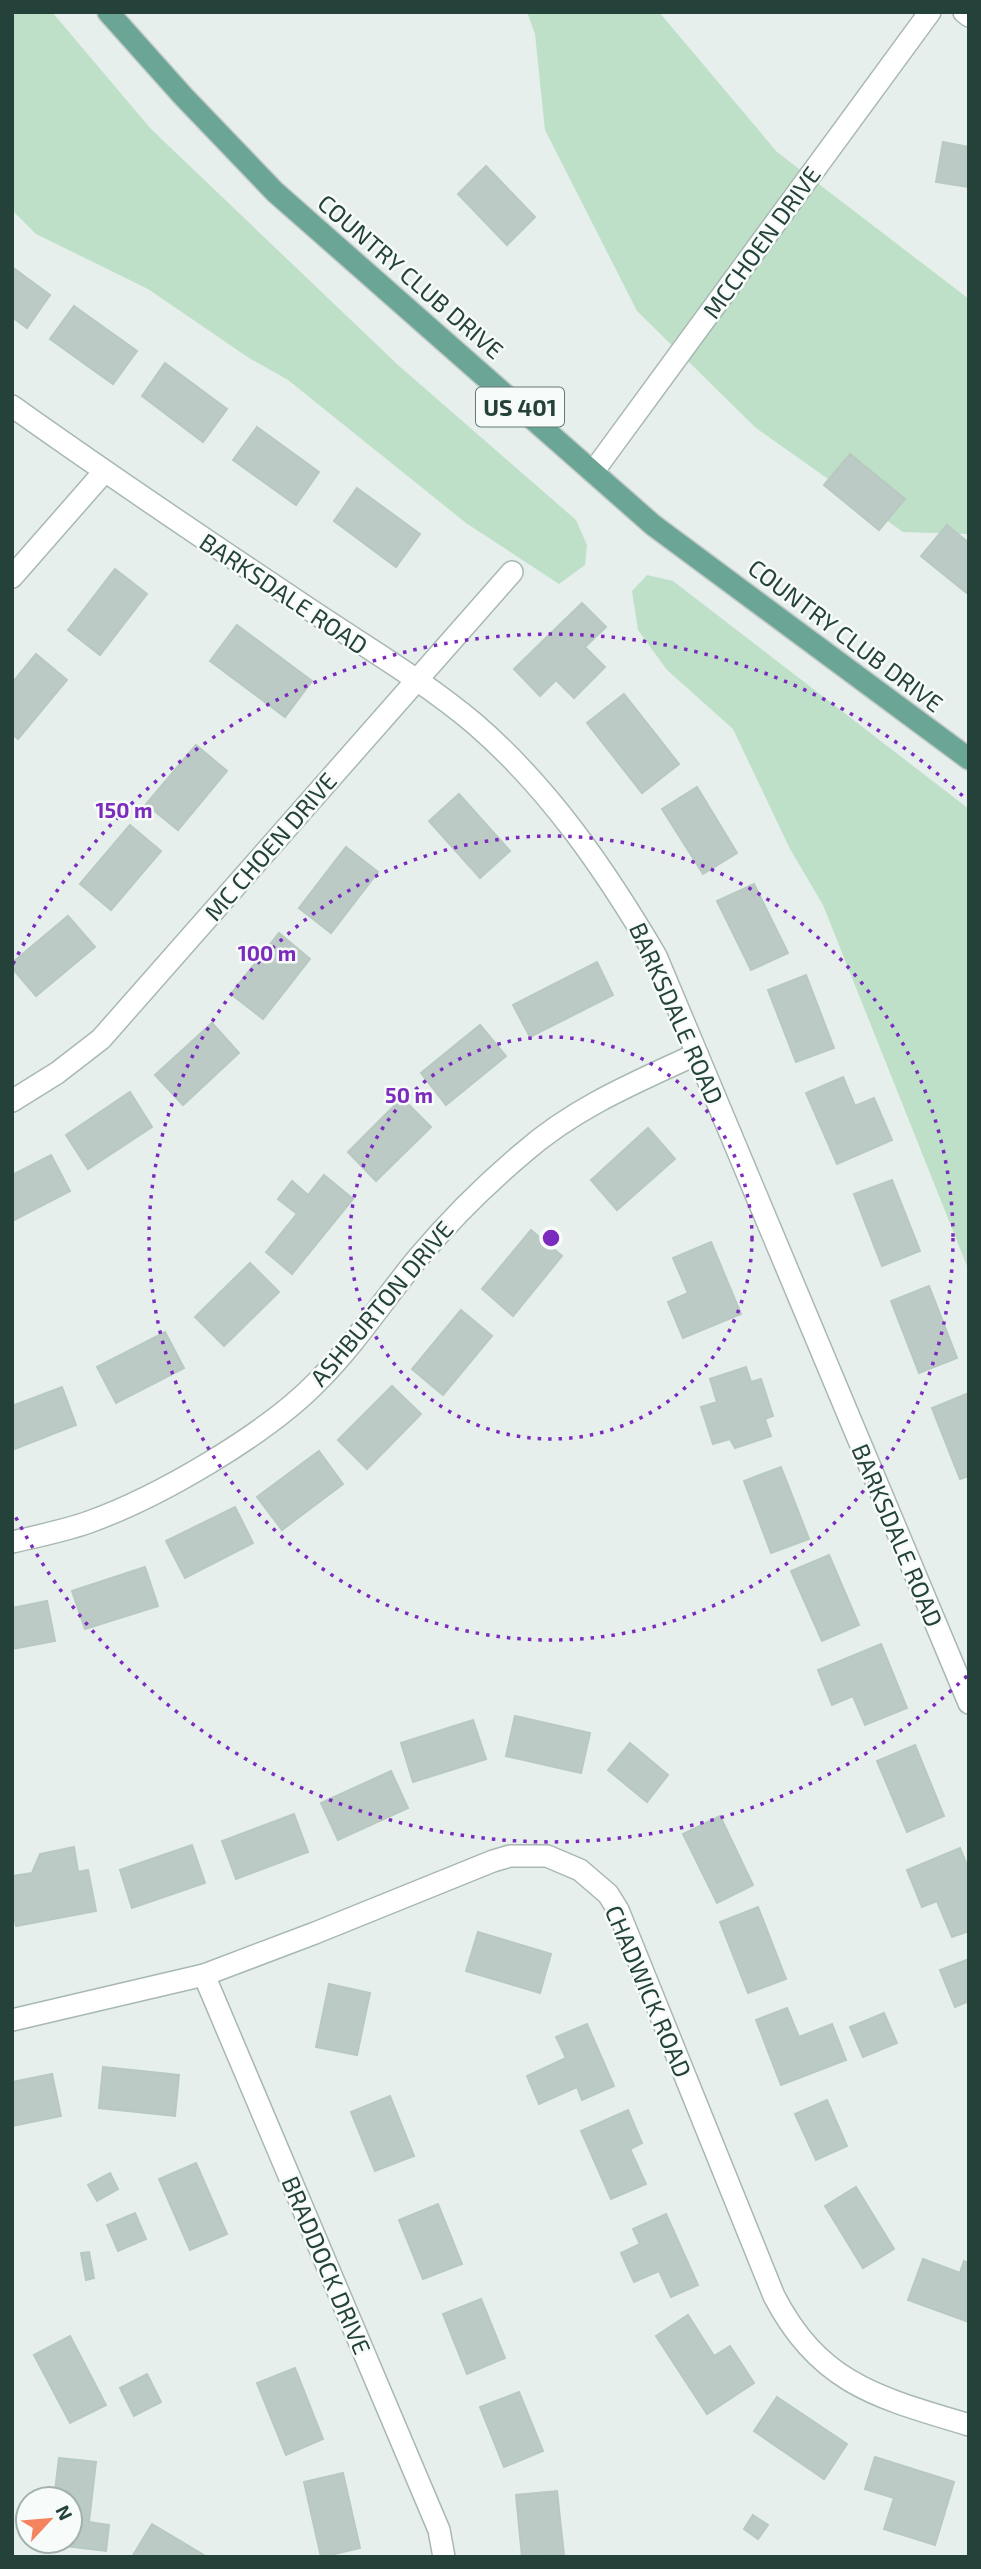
<svg xmlns="http://www.w3.org/2000/svg" width="981" height="2569" viewBox="0 0 981 2569" font-family="'Exo 2',sans-serif">
<style>
.green{fill:#bfe0c8}
.building{fill:#bbcac4;stroke:#b8c9c2;stroke-width:2}
.lines{fill:none;stroke-linecap:round;stroke-linejoin:round}
.minor-casing{stroke:#a8b8b2;stroke-width:24}
.major-casing{stroke:#c2cac8;stroke-width:24}
.minor{stroke:#fff;stroke-width:21}
.major{stroke:#6aa596;stroke-width:21}
.ring{fill:none;stroke:#7b2cbf;stroke-width:3.5;stroke-dasharray:3.5 7}
.labels{text-anchor:middle;dominant-baseline:central;stroke-width:5;stroke-linejoin:round;paint-order:stroke}
.shield{fill:#f7fbf9;stroke:#637a73;stroke-width:2}
.shield-label{font-size:23px;font-weight:bold;fill:#24423a}
.street-label{font-size:24px;fill:#24423a;stroke:#f7fbf9}
.centre{fill:#7b2cbf;stroke:#f7fbf9;stroke-width:3.5}
.ring-label{font-size:21px;text-anchor:middle;font-weight:bold;fill:#7b2cbf;stroke:#f7fbf9;stroke-width:5;stroke-linejoin:round;paint-order:stroke}
</style>
<rect width="100%" height="100%" fill="#e6efeb"/>
<!-- green -->
<g class="green">
<path d="M 12,12 L 52,12 L 151,129 L 398,365 L 576,520 L 587,545 L 585,565 L 559,584 L 466,523 L 288,380 L 249,358 L 148,289 L 36,234 L 12,210 Z"/>
<path d="M 527,12 L 659,12 L 777,152 L 969,299 L 969,534 L 903,532 L 756,428 L 637,311 L 545,130 L 535,34 Z"/>
<path d="M 647,575 L 673,581 L 969,809 L 969,1271 L 823,905 L 790,849 L 733,729 L 667,670 L 638,630 L 632,591 Z"/>
</g>
<!-- building -->
<g class="building">
<path d="M 943,142 L 969,147 L 969,187 L 936,182 Z"/>
<path d="M 486,166 L 535,217 L 507,245 L 458,194 Z"/>
<path d="M 12,267 L 50,295 L 27,328 L 12,317 Z"/>
<path d="M 74,306 L 137,351 L 113,384 L 50,339 Z"/>
<path d="M 165,363 L 227,409 L 203,442 L 142,396 Z"/>
<path d="M 257,427 L 319,472 L 296,505 L 233,460 Z"/>
<path d="M 850,454 L 905,499 L 879,530 L 824,485 Z"/>
<path d="M 357,488 L 420,534 L 396,567 L 334,521 Z"/>
<path d="M 947,525 L 969,543 L 969,595 L 921,556 Z"/>
<path d="M 115,569 L 147,594 L 100,655 L 68,630 Z"/>
<path d="M 582,603 L 606,627 L 585,647 L 605,667 L 574,698 L 556,680 L 540,696 L 514,669 Z"/>
<path d="M 237,625 L 312,681 L 285,717 L 210,661 Z"/>
<path d="M 36,654 L 67,680 L 18,739 L 12,734 L 12,683 Z"/>
<path d="M 624,694 L 679,764 L 642,793 L 587,723 Z"/>
<path d="M 196,745 L 227,771 L 178,830 L 146,804 Z"/>
<path d="M 697,787 L 737,853 L 703,874 L 662,809 Z"/>
<path d="M 459,794 L 510,851 L 480,878 L 429,821 Z"/>
<path d="M 130,825 L 161,851 L 111,910 L 80,884 Z"/>
<path d="M 346,847 L 378,872 L 331,933 L 299,908 Z"/>
<path d="M 754,884 L 788,953 L 751,970 L 717,901 Z"/>
<path d="M 68,916 L 95,947 L 36,996 L 12,968 L 12,963 Z"/>
<path d="M 279,933 L 310,959 L 263,1019 L 231,994 Z"/>
<path d="M 597,962 L 613,995 L 530,1037 L 513,1005 Z"/>
<path d="M 806,975 L 834,1048 L 796,1062 L 768,990 Z"/>
<path d="M 212,1023 L 239,1053 L 183,1105 L 155,1075 Z"/>
<path d="M 480,1025 L 506,1056 L 446,1105 L 421,1073 Z"/>
<path d="M 843,1077 L 855,1106 L 874,1098 L 892,1140 L 837,1164 L 806,1093 Z"/>
<path d="M 130,1092 L 152,1127 L 88,1169 L 66,1135 Z"/>
<path d="M 402,1098 L 431,1127 L 376,1181 L 348,1152 Z"/>
<path d="M 648,1128 L 675,1159 L 617,1210 L 591,1180 Z"/>
<path d="M 51,1155 L 70,1191 L 12,1221 L 12,1175 Z"/>
<path d="M 324,1175 L 353,1199 L 292,1274 L 266,1252 L 297,1214 L 278,1199 L 292,1181 L 308,1195 Z"/>
<path d="M 892,1180 L 920,1251 L 882,1266 L 854,1194 Z"/>
<path d="M 531,1230 L 562,1256 L 513,1316 L 482,1289 Z"/>
<path d="M 711,1242 L 741,1314 L 683,1338 L 668,1302 L 688,1293 L 673,1258 Z"/>
<path d="M 250,1263 L 279,1292 L 224,1346 L 195,1317 Z"/>
<path d="M 929,1286 L 957,1358 L 919,1373 L 891,1301 Z"/>
<path d="M 461,1310 L 492,1336 L 443,1395 L 412,1369 Z"/>
<path d="M 165,1332 L 184,1368 L 116,1403 L 97,1367 Z"/>
<path d="M 746,1367 L 751,1382 L 761,1379 L 773,1416 L 765,1419 L 771,1436 L 735,1448 L 730,1439 L 713,1444 L 701,1407 L 717,1402 L 710,1379 Z"/>
<path d="M 392,1386 L 421,1414 L 367,1469 L 338,1440 Z"/>
<path d="M 62,1387 L 76,1425 L 12,1450 L 12,1406 Z"/>
<path d="M 969,1393 L 969,1476 L 960,1479 L 932,1408 Z"/>
<path d="M 319,1451 L 343,1484 L 282,1530 L 257,1497 Z"/>
<path d="M 781,1467 L 809,1539 L 771,1553 L 744,1481 Z"/>
<path d="M 235,1507 L 253,1543 L 185,1578 L 166,1541 Z"/>
<path d="M 829,1555 L 859,1625 L 822,1641 L 791,1571 Z"/>
<path d="M 145,1567 L 158,1606 L 85,1629 L 72,1591 Z"/>
<path d="M 47,1601 L 55,1641 L 12,1649 L 12,1608 Z"/>
<path d="M 881,1644 L 907,1708 L 865,1725 L 853,1696 L 832,1705 L 818,1670 Z"/>
<path d="M 515,1716 L 590,1733 L 581,1773 L 506,1756 Z"/>
<path d="M 473,1720 L 486,1759 L 413,1782 L 401,1743 Z"/>
<path d="M 630,1743 L 668,1775 L 647,1802 L 608,1770 Z"/>
<path d="M 915,1745 L 944,1816 L 907,1832 L 877,1761 Z"/>
<path d="M 391,1771 L 408,1808 L 338,1840 L 321,1803 Z"/>
<path d="M 294,1814 L 308,1852 L 236,1879 L 222,1841 Z"/>
<path d="M 720,1816 L 753,1885 L 717,1903 L 683,1834 Z"/>
<path d="M 192,1845 L 205,1883 L 132,1908 L 120,1870 Z"/>
<path d="M 74,1847 L 78,1872 L 88,1870 L 96,1911 L 16,1926 L 12,1907 L 12,1876 L 32,1873 L 40,1854 Z"/>
<path d="M 960,1848 L 969,1870 L 969,1931 L 952,1937 L 937,1901 L 922,1907 L 907,1870 Z"/>
<path d="M 758,1907 L 786,1979 L 748,1993 L 720,1922 Z"/>
<path d="M 478,1932 L 551,1954 L 540,1993 L 466,1971 Z"/>
<path d="M 969,1959 L 969,2001 L 955,2007 L 940,1970 Z"/>
<path d="M 329,1984 L 370,1993 L 357,2055 L 316,2047 Z"/>
<path d="M 787,2008 L 799,2037 L 832,2024 L 846,2060 L 781,2085 L 756,2020 Z"/>
<path d="M 884,2013 L 897,2043 L 863,2057 L 850,2027 Z"/>
<path d="M 587,2024 L 614,2086 L 582,2100 L 577,2087 L 539,2104 L 527,2076 L 566,2058 L 556,2037 Z"/>
<path d="M 103,2067 L 179,2075 L 175,2116 L 99,2108 Z"/>
<path d="M 52,2074 L 61,2116 L 12,2126 L 12,2082 Z"/>
<path d="M 390,2096 L 414,2156 L 375,2171 L 351,2112 Z"/>
<path d="M 827,2100 L 847,2146 L 816,2160 L 795,2114 Z"/>
<path d="M 628,2110 L 642,2143 L 630,2149 L 646,2184 L 611,2199 L 581,2131 Z"/>
<path d="M 196,2163 L 227,2234 L 190,2250 L 159,2179 Z"/>
<path d="M 110,2173 L 118,2189 L 97,2201 L 88,2185 Z"/>
<path d="M 856,2187 L 894,2249 L 863,2268 L 825,2206 Z"/>
<path d="M 438,2204 L 462,2264 L 423,2279 L 399,2220 Z"/>
<path d="M 135,2213 L 146,2239 L 118,2251 L 107,2225 Z"/>
<path d="M 666,2214 L 698,2285 L 671,2297 L 659,2271 L 634,2282 L 621,2253 L 640,2244 L 633,2229 Z"/>
<path d="M 89,2252 L 94,2278 L 86,2280 L 81,2253 Z"/>
<path d="M 923,2259 L 960,2273 L 964,2261 L 969,2263 L 969,2322 L 908,2300 Z"/>
<path d="M 481,2299 L 505,2358 L 467,2374 L 443,2314 Z"/>
<path d="M 688,2315 L 714,2356 L 730,2346 L 754,2383 L 707,2414 L 656,2336 Z"/>
<path d="M 70,2336 L 106,2405 L 70,2423 L 34,2355 Z"/>
<path d="M 295,2368 L 323,2439 L 286,2455 L 257,2383 Z"/>
<path d="M 147,2374 L 161,2402 L 134,2416 L 120,2388 Z"/>
<path d="M 519,2392 L 543,2451 L 504,2467 L 480,2407 Z"/>
<path d="M 777,2397 L 847,2444 L 824,2479 L 754,2431 Z"/>
<path d="M 875,2457 L 954,2482 L 935,2545 L 884,2529 L 894,2498 L 865,2489 Z"/>
<path d="M 59,2458 L 96,2462 L 89,2522 L 109,2525 L 106,2551 L 49,2544 L 49,2541 L 70,2541 L 70,2499 L 54,2499 Z"/>
<path d="M 343,2473 L 360,2548 L 321,2557 L 304,2482 Z"/>
<path d="M 557,2491 L 564,2555 L 522,2557 L 516,2495 Z"/>
<path d="M 753,2515 L 768,2525 L 758,2539 L 744,2529 Z"/>
<path d="M 152,2524 L 207,2557 L 132,2557 Z"/>
</g>
<g class="lines">
<!-- minor casing -->
<g class="minor-casing">
<g id="minor">
<path d="M 964,12 L 969,16"/>
<path d="M 12,406 C 110,476 210,543 309,609 C 364,646 424,681 475,724 C 550,789 606,871 656,956 L 969,1703"/>
<path d="M 593,472 L 930,12"/>
<path d="M 12,577 L 104,472"/>
<path d="M 12,1101 L 57,1073 L 101,1039 L 512,572"/>
<path d="M 12,1542 C 38,1536 64,1531 89,1522 C 159,1497 267,1434 318,1381 C 356,1343 384,1299 418,1258 C 450,1220 485,1185 523,1153 C 574,1108 636,1082 697,1054"/>
<path d="M 204,1975 L 439,2530 L 444,2557"/>
<path d="M 12,2020 L 204,1975 L 315,1933 L 493,1861 L 510,1856 L 547,1856 L 580,1870 L 608,1894 L 618,1910 L 774,2296 C 820,2385 880,2398 969,2425"/>
</g>
</g>
<!-- major casing -->
<g class="major-casing">
<path id="major" d="M 108,12 L 183,96 L 275,192 L 653,525 L 969,759"/>
</g>
<!-- minor -->
<use href="#minor" class="minor"/>
<!-- major -->
<use href="#major" class="major"/>
</g>
<!-- distance rings -->
<g class="ring">
<circle cx="551" cy="1238" r="201"/>
<circle cx="551" cy="1238" r="402"/>
<path d="M967 1676A604 604 0 0 1 13 1512M13 964A604 604 0 0 1 967 800"/>
</g>
<g class="labels">
<!-- shield labels -->
<rect class="shield" x="476" y="387.5" width="88" height="39" rx="5"/>
<g class="shield-label">
<text x="520" y="407">US 401</text>
</g>
<!-- street labels -->
<g class="street-label">
<text transform="translate(761 242) rotate(-54)">MCCHOEN DRIVE</text>
<text transform="translate(411 276) rotate(41)">COUNTRY CLUB DRIVE</text>
<text transform="translate(284 593) rotate(34)">BARKSDALE ROAD</text>
<text transform="translate(846 635) rotate(37)">COUNTRY CLUB DRIVE</text>
<text transform="translate(270 846) rotate(-49)">MC CHOEN DRIVE</text>
<text transform="translate(677 1013) rotate(66)">BARKSDALE ROAD</text>
<text transform="translate(381 1303) rotate(-50)">ASHBURTON DRIVE</text>
<text transform="translate(898 1535) rotate(67)">BARKSDALE ROAD</text>
<text transform="translate(649 1991) rotate(67)">CHADWICK ROAD</text>
<text transform="translate(327 2265) rotate(67)">BRADDOCK DRIVE</text>
</g>
</g>
<circle cx="551" cy="1238" r="10" class="centre"/>
<g class="ring-label">
<text x="124" y="818">150 m</text>
<text x="267" y="961">100 m</text>
<text x="409" y="1103">50 m</text>
</g>
<!-- border -->
<rect width="981" height="2569" fill="none" stroke="#24423a" stroke-width="28"/>
<!-- north arrow -->
<g transform="translate(49 2520) rotate(64)"><circle r="33" fill="#f7fbf9" stroke="#a3b1ad" stroke-width="2"/>
<path d="M0-5L12 26L0 18L-12 26Z" fill="#f4845f"/>
<text y="-10" font-size="19" font-weight="bold" text-anchor="middle" fill="#24423a">N</text>
</g>
</svg>
